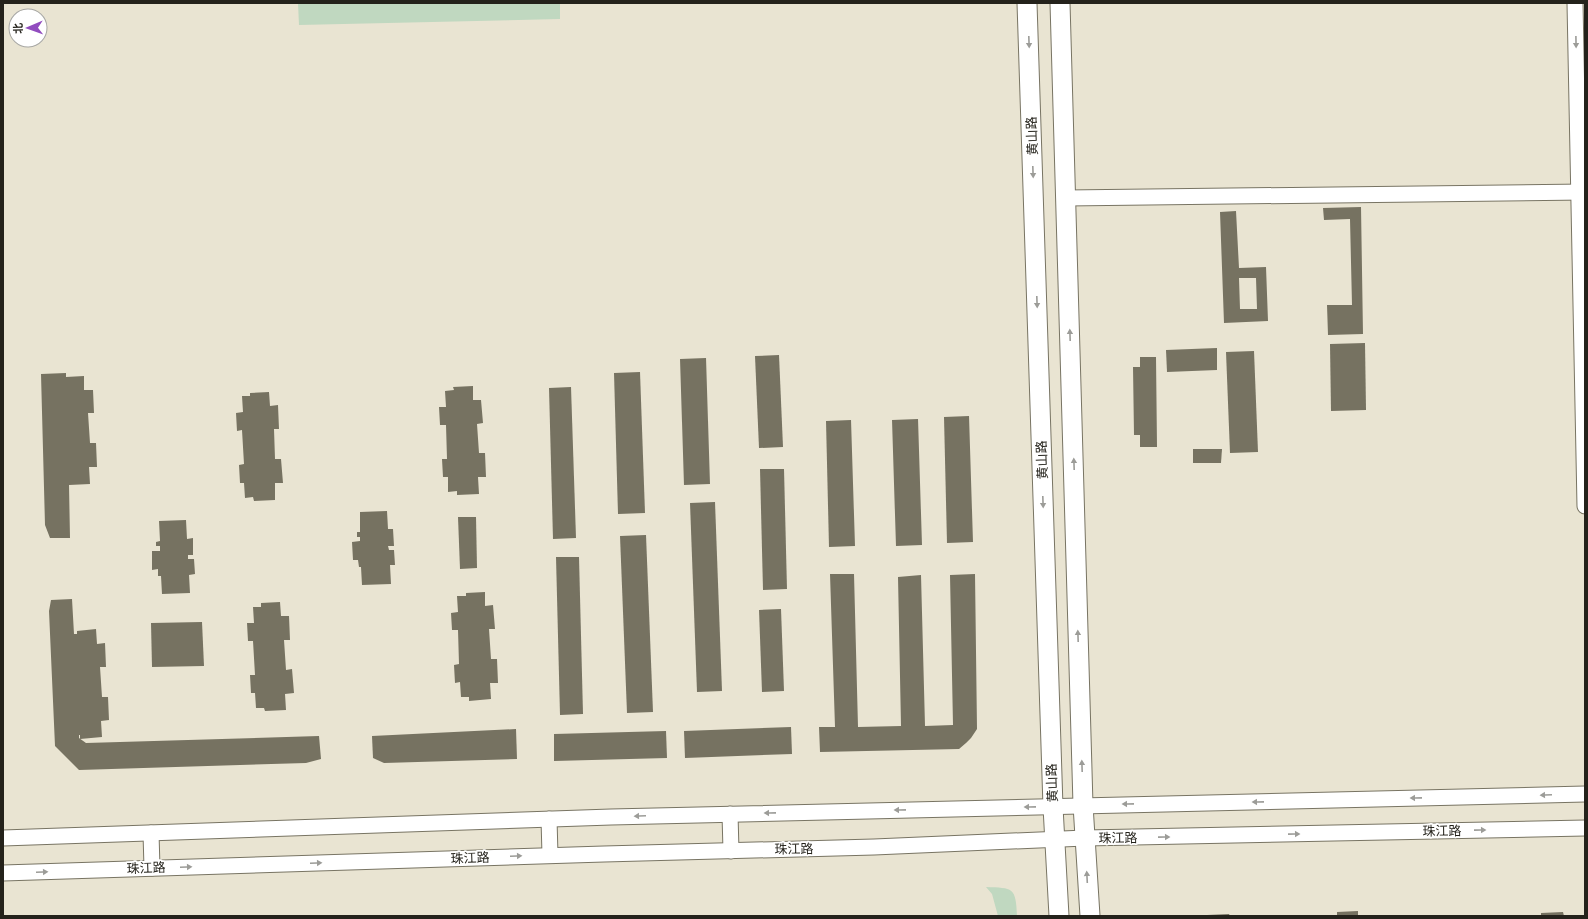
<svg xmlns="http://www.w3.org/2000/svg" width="1588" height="919" viewBox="0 0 1588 919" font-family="'Times New Roman','Noto Sans SC',serif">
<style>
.green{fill:#c0d8c0}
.building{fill:#767261;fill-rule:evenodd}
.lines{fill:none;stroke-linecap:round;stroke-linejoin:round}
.minor-casing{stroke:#787463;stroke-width:17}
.major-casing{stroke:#787463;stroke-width:21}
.minor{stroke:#fff;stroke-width:15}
.major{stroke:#fff;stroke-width:19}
.oneway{fill:#9c9c98}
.labels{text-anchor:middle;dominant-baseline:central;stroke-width:3.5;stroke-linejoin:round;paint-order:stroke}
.street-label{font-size:13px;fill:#24221b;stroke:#fff}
</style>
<rect width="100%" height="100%" fill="#e9e4d2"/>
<!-- green -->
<g class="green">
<path d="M 298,3 L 560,3 L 560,19 L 299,25 Z"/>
<path d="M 986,887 C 1013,888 1016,887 1017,916 L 998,916 L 992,894 Z"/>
</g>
<!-- building -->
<g class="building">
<path d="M 1361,207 L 1363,334 L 1328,335 L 1327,305 L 1352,305 L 1350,219 L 1324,220 L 1323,208 Z"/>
<path d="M 1236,211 L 1239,268 L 1266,267 L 1268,321 L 1224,323 L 1220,212 ZM 1239,278 L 1256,278 L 1257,309 L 1240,309 Z"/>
<path d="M 1365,343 L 1366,410 L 1331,411 L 1330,344 Z"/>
<path d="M 1217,348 L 1217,370 L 1167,372 L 1166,350 Z"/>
<path d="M 1254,351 L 1258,452 L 1230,453 L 1226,352 Z"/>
<path d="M 779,355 L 783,447 L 759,448 L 755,356 Z"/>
<path d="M 1140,357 L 1156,357 L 1157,447 L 1140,447 L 1140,435 L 1134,435 L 1133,367 L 1140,367 Z"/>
<path d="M 706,358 L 710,484 L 684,485 L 680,359 Z"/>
<path d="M 640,372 L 645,513 L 618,514 L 614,373 Z"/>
<path d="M 66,373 L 66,377 L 84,376 L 84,390 L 93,390 L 94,413 L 88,413 L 90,443 L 96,443 L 97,467 L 89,467 L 90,484 L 69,485 L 70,538 L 50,538 L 45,525 L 41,374 Z"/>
<path d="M 473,386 L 473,400 L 481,400 L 483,423 L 477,424 L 479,453 L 485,453 L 486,477 L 478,477 L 479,494 L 457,495 L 457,491 L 448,492 L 448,477 L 443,477 L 442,459 L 447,459 L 446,425 L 440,425 L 439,407 L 446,407 L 445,391 L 454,390 L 453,387 Z"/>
<path d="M 571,387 L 576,538 L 553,539 L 549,388 Z"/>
<path d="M 269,392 L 270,406 L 278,405 L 279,429 L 274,429 L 275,459 L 281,459 L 283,483 L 275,483 L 275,500 L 254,501 L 253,497 L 245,498 L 244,483 L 240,483 L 239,465 L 244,464 L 242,430 L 237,431 L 236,413 L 243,412 L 242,396 L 250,396 L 250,393 Z"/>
<path d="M 969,416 L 973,542 L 947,543 L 944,417 Z"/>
<path d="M 918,419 L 922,545 L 896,546 L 892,420 Z"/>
<path d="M 851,420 L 855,546 L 829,547 L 826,421 Z"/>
<path d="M 1193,449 L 1222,449 L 1221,463 L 1193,463 Z"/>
<path d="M 760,469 L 784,469 L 787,589 L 763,590 Z"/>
<path d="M 715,502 L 722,691 L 697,692 L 690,503 Z"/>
<path d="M 387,511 L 388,529 L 393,529 L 394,546 L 388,546 L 389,550 L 394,550 L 395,565 L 390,565 L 391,584 L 362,585 L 361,567 L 359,567 L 358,560 L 353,560 L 352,542 L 360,541 L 360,537 L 357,537 L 357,532 L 360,532 L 360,512 Z"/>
<path d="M 458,517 L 476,517 L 477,568 L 460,569 Z"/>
<path d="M 186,520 L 187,539 L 193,538 L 193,555 L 188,555 L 188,559 L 194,559 L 195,574 L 189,575 L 190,593 L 162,594 L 161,576 L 158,576 L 158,569 L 152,570 L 152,551 L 160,551 L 160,546 L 156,546 L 156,542 L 160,541 L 159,521 Z"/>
<path d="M 646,535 L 653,712 L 627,713 L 620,536 Z"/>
<path d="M 556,557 L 579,557 L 583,714 L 560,715 Z"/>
<path d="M 830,574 L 854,574 L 858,727 L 901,726 L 898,577 L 921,575 L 925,726 L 953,725 L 950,575 L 975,574 L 977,729 L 971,738 L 966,743 L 959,749 L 820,752 L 819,727 L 835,727 Z"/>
<path d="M 485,592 L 485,606 L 493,605 L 495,629 L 489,629 L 491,659 L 497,659 L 498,683 L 490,683 L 491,699 L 469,701 L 469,697 L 461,697 L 460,682 L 455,683 L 454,665 L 459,664 L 458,630 L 452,630 L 451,613 L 458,612 L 457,596 L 466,596 L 466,593 Z"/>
<path d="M 72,599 L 74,634 L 77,634 L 77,631 L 96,629 L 97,644 L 105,643 L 106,667 L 100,667 L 102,697 L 108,697 L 109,720 L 101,721 L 102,737 L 80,739 L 80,735 L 79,735 L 79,738 L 86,743 L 319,736 L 321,759 L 306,763 L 79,770 L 55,746 L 49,611 L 51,600 Z"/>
<path d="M 280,602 L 281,616 L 289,616 L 290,640 L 284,640 L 286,670 L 292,669 L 294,693 L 285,694 L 286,710 L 265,711 L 264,708 L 256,708 L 255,693 L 251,693 L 250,675 L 255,675 L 253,641 L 248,641 L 247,623 L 254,623 L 253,607 L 261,607 L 261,603 Z"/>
<path d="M 781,609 L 784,691 L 762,692 L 759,610 Z"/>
<path d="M 202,622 L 204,666 L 152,667 L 151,623 Z"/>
<path d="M 791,727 L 792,754 L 685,758 L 684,731 Z"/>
<path d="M 516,729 L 517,759 L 384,763 L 373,758 L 372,736 Z"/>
<path d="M 666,731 L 667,758 L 554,761 L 554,734 Z"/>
<path d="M 1358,911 L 1358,916 L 1337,916 L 1337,912 Z"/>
<path d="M 1563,912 L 1564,916 L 1541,916 L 1541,913 Z"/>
<path d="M 1229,914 L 1230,916 L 1207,916 L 1207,915 Z"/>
</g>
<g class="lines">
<!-- minor casing -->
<g class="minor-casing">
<g id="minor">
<path d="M 1575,3 L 1585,506"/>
<path d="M 1066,198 L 1585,192"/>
<path d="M 730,814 L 731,851"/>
<path d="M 549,819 L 550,855"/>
<path d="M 151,833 L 152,868"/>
<path d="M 3,838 L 611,817 L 1585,794"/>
<path d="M 3,873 L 604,854 L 874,847 L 1085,838 L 1585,828"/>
</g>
</g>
<!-- major casing -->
<g class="major-casing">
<g id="major">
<path d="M 1027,3 L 1053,807 L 1059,916"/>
<path d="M 1060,3 L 1083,805 L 1090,916"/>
</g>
</g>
<!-- minor -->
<use href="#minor" class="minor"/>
<!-- major -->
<use href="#major" class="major"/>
</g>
<!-- one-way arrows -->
<defs><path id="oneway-solid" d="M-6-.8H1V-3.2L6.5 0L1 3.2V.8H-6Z"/></defs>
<g class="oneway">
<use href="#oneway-solid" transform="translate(1029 42) rotate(88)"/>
<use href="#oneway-solid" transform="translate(1576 42) rotate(89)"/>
<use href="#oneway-solid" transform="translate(1033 172) rotate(88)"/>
<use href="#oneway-solid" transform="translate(1037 302) rotate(88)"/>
<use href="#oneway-solid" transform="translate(1070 335) rotate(-92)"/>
<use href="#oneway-solid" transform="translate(1074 464) rotate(-92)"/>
<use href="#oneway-solid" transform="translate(1043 502) rotate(88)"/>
<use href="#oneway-solid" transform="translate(1078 636) rotate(-92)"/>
<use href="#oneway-solid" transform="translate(1082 766) rotate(-92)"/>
<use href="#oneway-solid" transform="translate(1546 795) rotate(178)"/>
<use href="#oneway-solid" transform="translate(1416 798) rotate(179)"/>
<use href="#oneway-solid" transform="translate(1258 802) rotate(179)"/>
<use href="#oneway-solid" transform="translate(1128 804) rotate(179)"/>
<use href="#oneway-solid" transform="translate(1030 807) rotate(179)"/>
<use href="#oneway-solid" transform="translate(900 810) rotate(179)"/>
<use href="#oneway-solid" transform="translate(770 813) rotate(179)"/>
<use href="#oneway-solid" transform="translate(640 816) rotate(178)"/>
<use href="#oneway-solid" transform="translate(1480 830) rotate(-1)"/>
<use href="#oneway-solid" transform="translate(1294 834) rotate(-1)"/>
<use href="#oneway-solid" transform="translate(1164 837) rotate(-1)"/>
<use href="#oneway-solid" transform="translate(516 856) rotate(-2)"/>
<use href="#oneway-solid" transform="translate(316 863) rotate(-2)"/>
<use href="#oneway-solid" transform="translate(186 867) rotate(-2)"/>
<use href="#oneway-solid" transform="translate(42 872) rotate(-2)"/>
<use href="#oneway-solid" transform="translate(1087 877) rotate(-93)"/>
</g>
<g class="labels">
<!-- street labels -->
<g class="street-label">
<text transform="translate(1032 136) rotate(-92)">黄山路</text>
<text transform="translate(1042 460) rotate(-92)">黄山路</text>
<text transform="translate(1052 783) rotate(-92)">黄山路</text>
<text transform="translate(1442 831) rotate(-1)">珠江路</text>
<text transform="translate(1118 838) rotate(-1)">珠江路</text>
<text transform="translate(794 849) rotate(-1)">珠江路</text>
<text transform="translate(470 858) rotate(-2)">珠江路</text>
<text transform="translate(146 868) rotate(-2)">珠江路</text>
</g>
</g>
<!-- border -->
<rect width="1588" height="919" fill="none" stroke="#24221b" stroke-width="8"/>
<!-- north arrow -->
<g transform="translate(28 28) rotate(268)"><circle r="19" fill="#ffffff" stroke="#a7a7a4"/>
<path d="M0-3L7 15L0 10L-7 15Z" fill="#914cbf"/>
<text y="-6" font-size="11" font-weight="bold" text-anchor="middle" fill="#24221b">北</text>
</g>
</svg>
